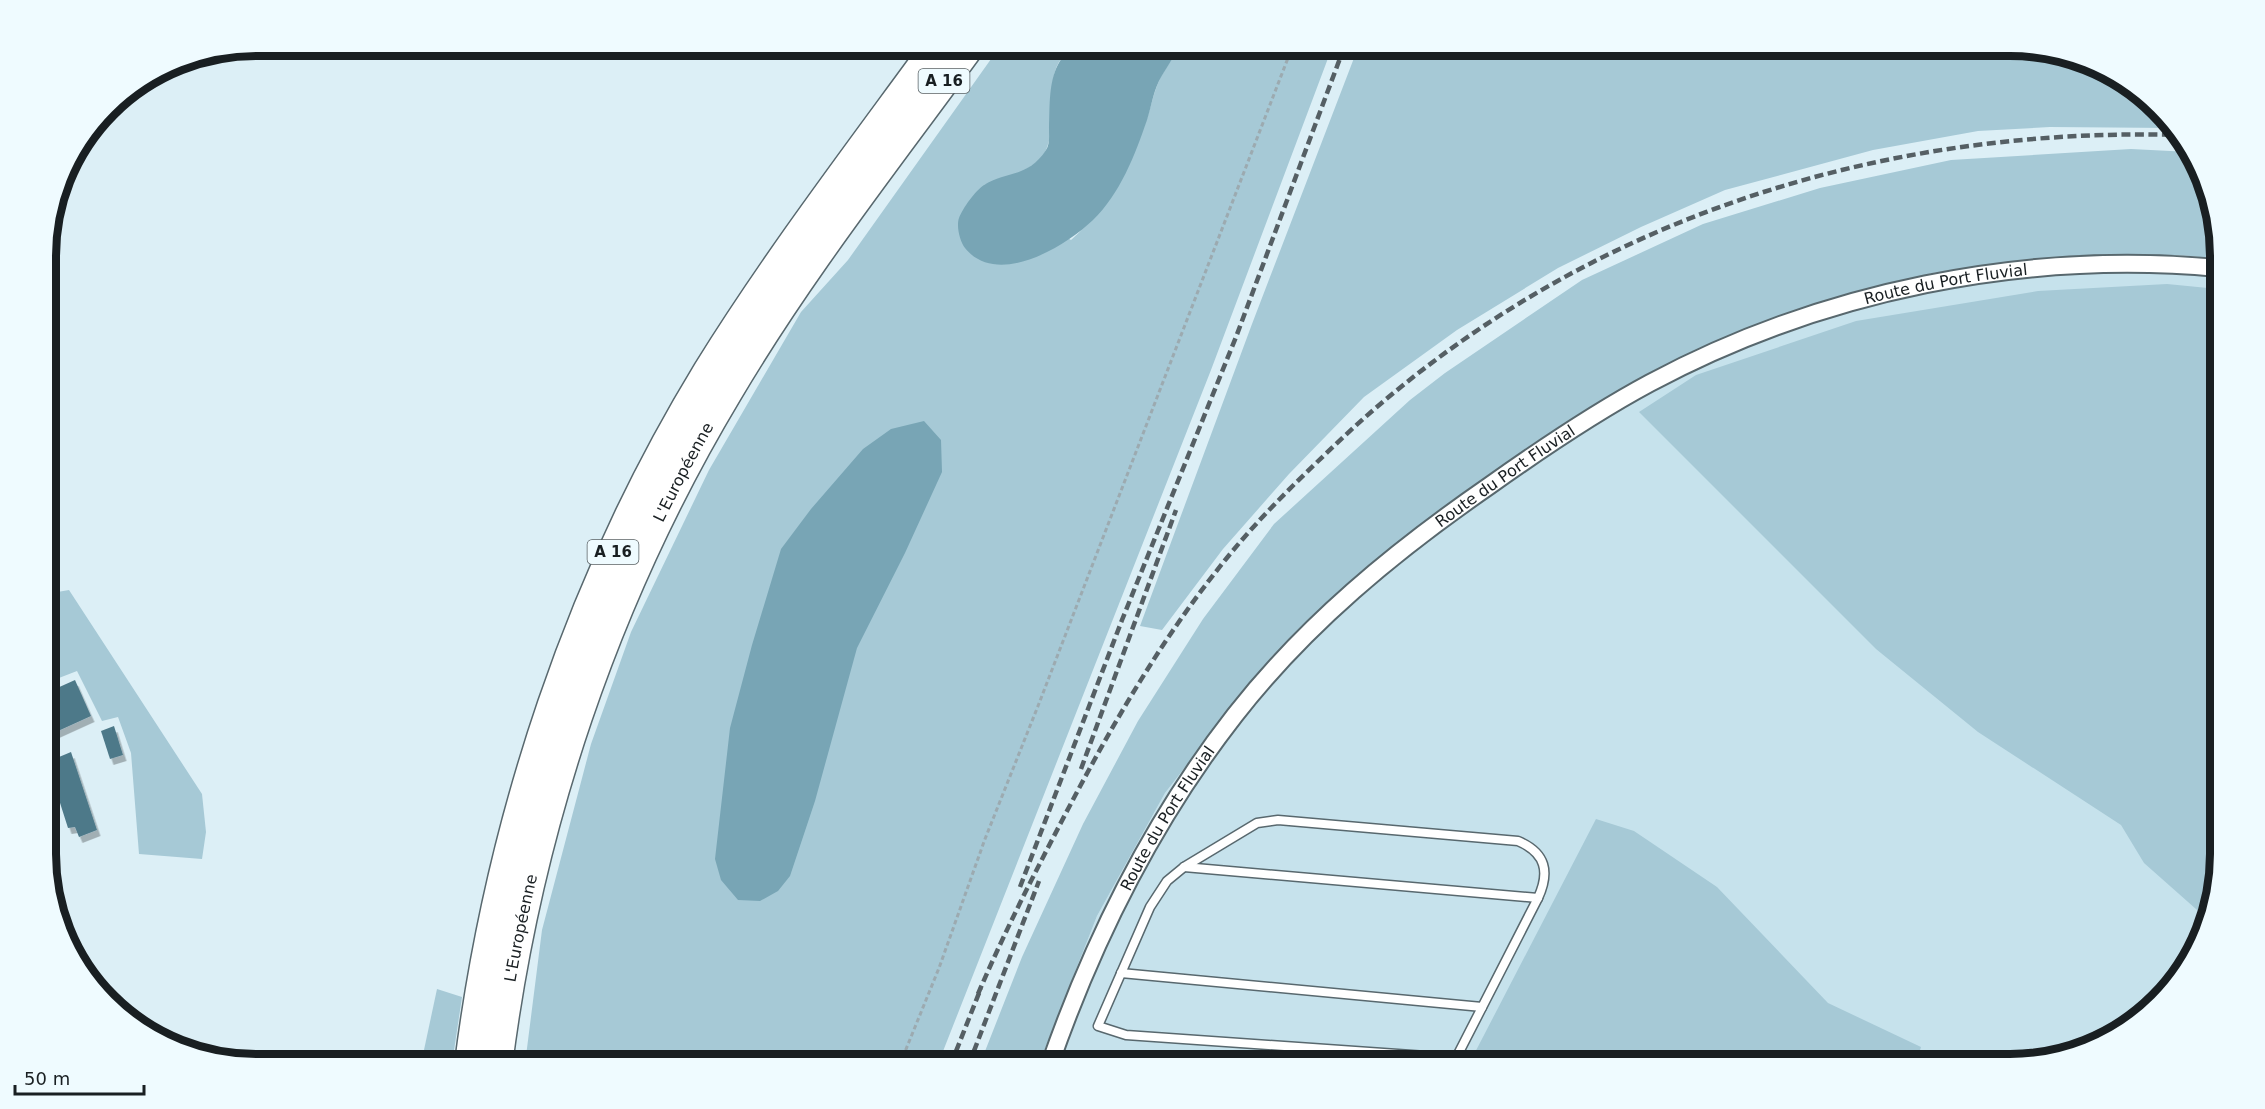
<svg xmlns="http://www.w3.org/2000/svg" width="2265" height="1109" viewBox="0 0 2265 1109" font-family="'DejaVu Sans',sans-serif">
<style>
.built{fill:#c6e2ec}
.green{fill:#a6c9d6}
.water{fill:#78a5b5}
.building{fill:#4e7989;filter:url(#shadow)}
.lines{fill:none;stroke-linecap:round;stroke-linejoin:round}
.service-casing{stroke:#58686e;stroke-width:11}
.minor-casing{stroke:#58686e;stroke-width:20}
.motorway-casing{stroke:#58686e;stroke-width:33}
.path{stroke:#9caab0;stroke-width:3;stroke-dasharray:4.5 3;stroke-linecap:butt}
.service{stroke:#fff;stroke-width:8}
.minor{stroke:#fff;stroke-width:16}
.motorway{stroke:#fff;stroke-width:30}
.rail{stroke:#555f64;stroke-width:4.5;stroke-dasharray:9 4.5;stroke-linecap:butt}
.labels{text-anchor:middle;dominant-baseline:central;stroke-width:4.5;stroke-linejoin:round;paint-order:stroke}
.shield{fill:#effbff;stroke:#596164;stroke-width:1.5}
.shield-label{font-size:15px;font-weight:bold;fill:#191f22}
.street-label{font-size:16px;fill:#191f22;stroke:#effbff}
.rim{fill:none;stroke:#191f22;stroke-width:8}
</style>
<defs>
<filter id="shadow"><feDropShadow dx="3.5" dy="6" stdDeviation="0" flood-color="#0004"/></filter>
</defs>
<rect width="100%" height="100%" fill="#dceff6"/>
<!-- built -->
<path class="built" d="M 2180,255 L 2218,259 L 2220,854 L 2198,947 L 2127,1028 L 2023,1064 L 1039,1064 L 1097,916 L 1165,793 L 1271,657 L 1370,564 L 1436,513 L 1541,440 L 1699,348 L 1823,301 L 1933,273 L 2047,258 Z"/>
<!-- green -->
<g class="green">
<path d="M 1001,45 L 1076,45 C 1070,50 1063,56 1059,62 C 1043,89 1061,140 1039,160 C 1024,174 1002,179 984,185 L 1071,240 C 1112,203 1128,173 1146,121 C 1151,108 1153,94 1159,81 C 1164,69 1174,59 1178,45 L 1333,45 L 1211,370 L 938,1064 L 525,1064 L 542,930 L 591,744 L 631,632 L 709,470 L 801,312 L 848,260 Z"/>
<path d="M 1359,45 L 2010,45 L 2103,67 L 2172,128 L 2050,127 L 1978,131 L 1873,150 L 1725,190 L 1641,227 L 1558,268 L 1457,330 L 1364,397 L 1289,474 L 1223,549 L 1162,630 L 1140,626 L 1252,324 Z"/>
<path d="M 2131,149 L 2190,152 L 2218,228 L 2218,259 L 2180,255 L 2047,258 L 1933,273 L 1823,301 L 1699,348 L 1541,440 L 1436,513 L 1370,564 L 1271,657 L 1165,793 L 1097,916 L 1039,1064 L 980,1064 L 1022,957 L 1083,824 L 1138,721 L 1203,619 L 1274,524 L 1410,400 L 1445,373 L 1582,280 L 1703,224 L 1820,188 L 1951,160 Z"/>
<path d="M 2167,284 L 2218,289 L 2220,854 L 2205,917 L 2144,863 L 2121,825 L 1978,732 L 1876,649 L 1639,412 L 1696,375 L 1856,321 L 2038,291 Z"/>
<path d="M 69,590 L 202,794 L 206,832 L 202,859 L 139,854 L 131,753 L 118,717 L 102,721 L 77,671 L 46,683 L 46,594 Z"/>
<path d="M 1596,819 L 1634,831 L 1717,887 L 1828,1003 L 1921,1047 L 1916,1064 L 1469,1064 Z"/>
<path d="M 437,989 L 462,997 L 452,1064 L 421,1064 Z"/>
</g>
<!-- water -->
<g class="water">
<path d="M 1076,45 L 1178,45 C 1174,59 1165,69 1159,81 C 1153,93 1151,108 1147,120 C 1135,155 1120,194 1093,220 C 1065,247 997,288 965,248 C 960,242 956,226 959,218 C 963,208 975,191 984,185 C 1006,171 1028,178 1046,150 C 1050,144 1049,136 1049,128 C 1050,107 1048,80 1060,61 C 1064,55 1071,50 1076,45 Z"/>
<path d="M 924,421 L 941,440 L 942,472 L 905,553 L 857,648 L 815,801 L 790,876 L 778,891 L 760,901 L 738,900 L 721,880 L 715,859 L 730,728 L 752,645 L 781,549 L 811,509 L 863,449 L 891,429 Z"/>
</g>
<!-- building -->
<g class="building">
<path d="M 75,680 L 91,716 L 47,736 L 46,693 Z"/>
<path d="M 114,726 L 123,755 L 110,759 L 101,731 Z"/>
<path d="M 71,752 L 97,830 L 79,837 L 75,827 L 68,828 L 47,762 Z"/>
</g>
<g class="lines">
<!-- service casing -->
<g class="service-casing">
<g id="service">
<path d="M 1184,867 L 1538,898"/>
<path d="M 1121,973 L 1482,1007"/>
<path d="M 1453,1064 L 1538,898 C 1550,872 1546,853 1518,841 L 1278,820 L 1257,823 L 1184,867 L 1167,881 L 1150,907 L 1098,1026 L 1126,1035 L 1455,1058"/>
</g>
</g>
<!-- minor casing -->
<g class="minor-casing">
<g id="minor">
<path id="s1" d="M 1050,1064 C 1094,938 1153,820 1235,715 C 1306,624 1395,551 1489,486 C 1541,449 1594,413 1650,383 C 1822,291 2024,250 2218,268"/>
</g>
</g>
<!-- motorway casing -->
<g class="motorway-casing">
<g id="motorway">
<path d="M 470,1064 C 501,821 580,582 708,372 C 778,259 860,152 938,45"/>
<path id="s2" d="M 497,1064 C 527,827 604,597 727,392 C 799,270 887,159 970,45"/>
</g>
</g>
<!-- path -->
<path class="path" d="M 900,1064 L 939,968 L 985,839 L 1038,706 L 1293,45"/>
<!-- service -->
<use href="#service" class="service"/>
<!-- minor -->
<use href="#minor" class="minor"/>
<!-- motorway -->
<use href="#motorway" class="motorway"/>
<!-- rail -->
<g class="rail">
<path d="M 1081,769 L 1176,510"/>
<path d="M 1020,887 L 1122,620 L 1236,337 L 1345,45"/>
<path d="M 978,994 C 1001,940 1027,888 1054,836 C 1104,739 1157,644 1226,559 C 1259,518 1297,481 1336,444 C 1565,226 1868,126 2181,135"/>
<path d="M 951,1064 L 981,988"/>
<path d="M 969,1064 L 1039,881"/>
</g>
</g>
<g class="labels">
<!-- shield labels -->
<g class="shield">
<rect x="918.5" y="69" width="51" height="24" rx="4.5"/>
<rect x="587.5" y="540" width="51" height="24" rx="4.5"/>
</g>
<g class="shield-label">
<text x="944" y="81">A 16</text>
<text x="613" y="552">A 16</text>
</g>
<!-- street labels -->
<g class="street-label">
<text stroke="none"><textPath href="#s1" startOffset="1245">Route du Port Fluvial</textPath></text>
<text stroke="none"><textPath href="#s2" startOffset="624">L'Européenne</textPath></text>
<text stroke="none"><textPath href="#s1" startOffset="759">Route du Port Fluvial</textPath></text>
<text stroke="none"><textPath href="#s1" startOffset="273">Route du Port Fluvial</textPath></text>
<text stroke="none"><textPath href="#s2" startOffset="138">L'Européenne</textPath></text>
</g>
</g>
<!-- crop -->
<path d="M0 0H2265V1109H0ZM256 56H2010A200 200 0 0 1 2210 256V854A200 200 0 0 1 2010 1054H256A200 200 0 0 1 56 854V256A200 200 0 0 1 256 56Z" fill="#effbff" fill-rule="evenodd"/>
<path class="rim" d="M256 56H2010A200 200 0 0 1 2210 256V854A200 200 0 0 1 2010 1054H256A200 200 0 0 1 56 854V256A200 200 0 0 1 256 56Z"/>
<!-- scale -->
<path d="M15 1085v9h129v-9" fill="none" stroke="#191f22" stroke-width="3"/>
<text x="24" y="1085" font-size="18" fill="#191f22" stroke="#effbff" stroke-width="4.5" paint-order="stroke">50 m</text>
</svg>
